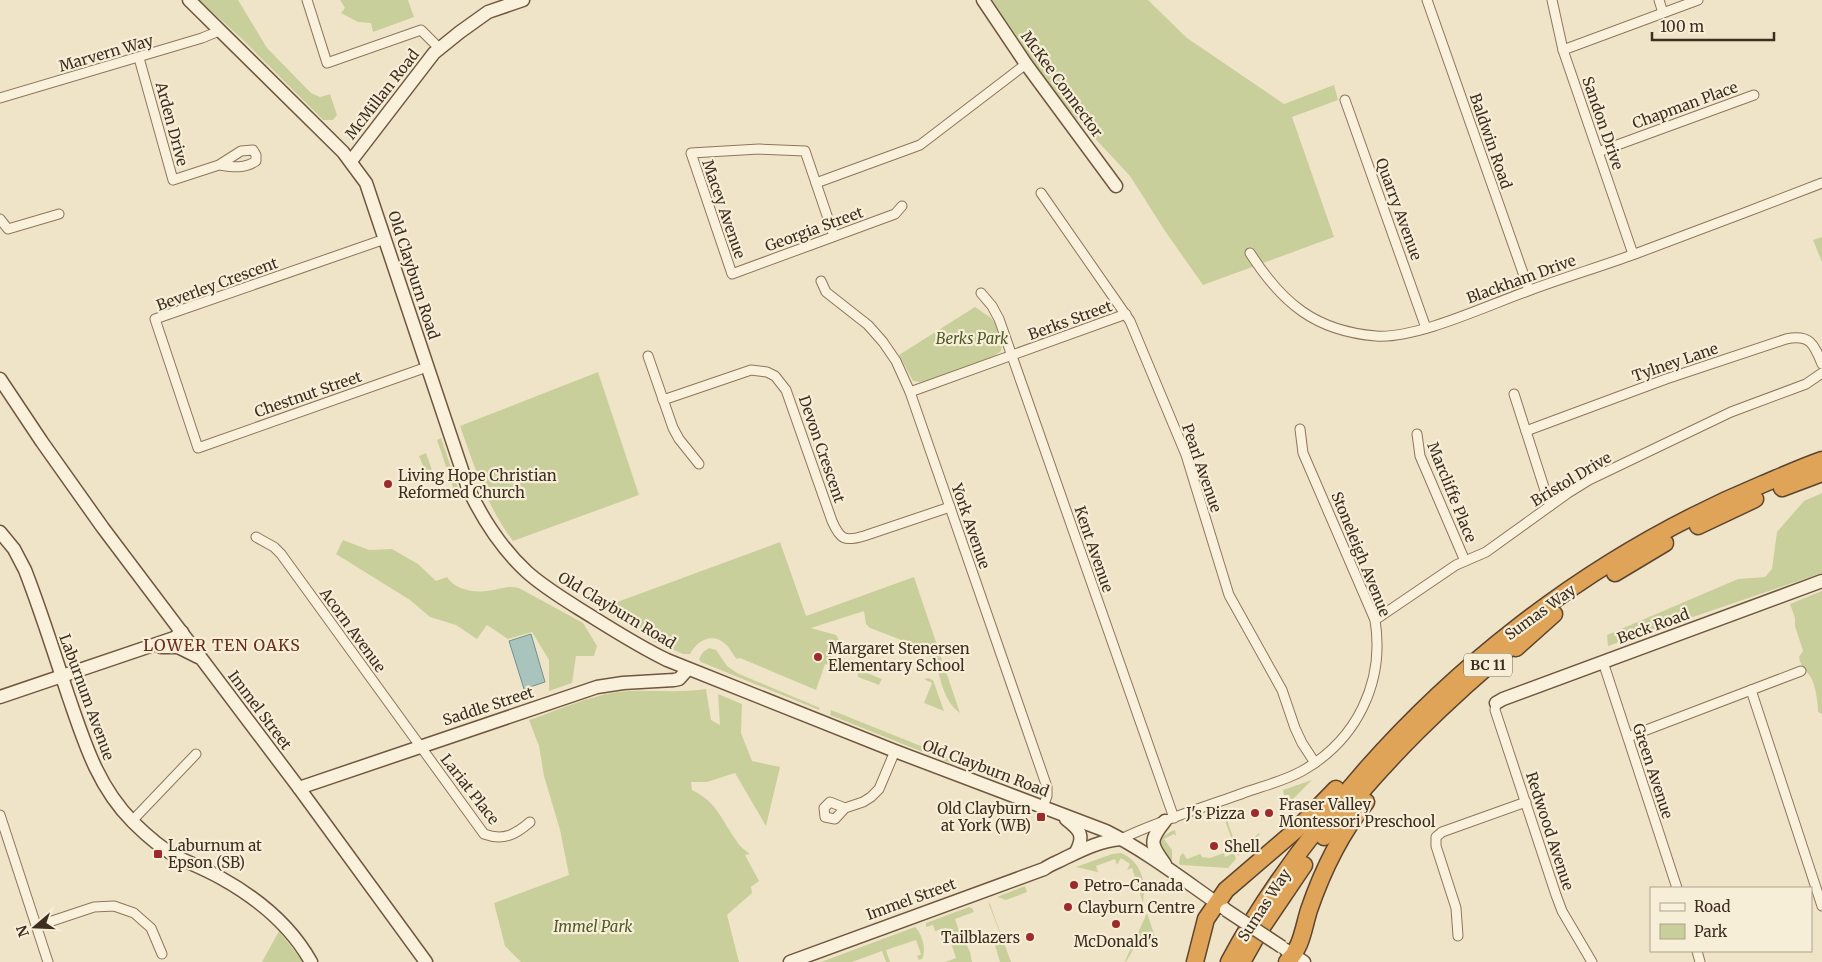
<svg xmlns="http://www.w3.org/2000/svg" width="1822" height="962" viewBox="0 0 1822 962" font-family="Merriweather,serif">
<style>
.green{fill:#c9cf9b}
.water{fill:#a9c4bc;stroke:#6f938a}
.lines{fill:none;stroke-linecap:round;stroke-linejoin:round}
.street-casing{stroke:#8d765c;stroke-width:11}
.secondary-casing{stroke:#6f573f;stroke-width:15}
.highway-casing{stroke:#5b4430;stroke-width:19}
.street{stroke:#faf1dc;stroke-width:9}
.secondary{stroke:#faf1dc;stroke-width:12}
.highway{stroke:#e0a458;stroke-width:16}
.secondary-bridge-casing{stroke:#6f573f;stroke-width:15;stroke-linecap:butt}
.secondary-bridge{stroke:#faf1dc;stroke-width:12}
.poi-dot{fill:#9e2a2b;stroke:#f7eed8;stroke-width:2}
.labels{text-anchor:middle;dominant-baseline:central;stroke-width:4.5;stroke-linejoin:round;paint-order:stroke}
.shield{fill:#f7eed8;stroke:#756857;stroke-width:1}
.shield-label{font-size:14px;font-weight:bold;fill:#3d2e20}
.street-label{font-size:15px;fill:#3d2e20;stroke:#f7eed8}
.park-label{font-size:15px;font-style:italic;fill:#4d5a26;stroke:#f7eed8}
.poi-label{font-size:15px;fill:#3d2e20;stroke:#f7eed8;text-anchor:start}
.neighbourhood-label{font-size:16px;letter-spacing:1px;fill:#6b2e1e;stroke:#f7eed8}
</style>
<rect width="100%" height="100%" fill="#f0e4c8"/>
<!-- green -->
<g class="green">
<path d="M 199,0 L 238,0 L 267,48 L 311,93 L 320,97 L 330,94 L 337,115 L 333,120 L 323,120 L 242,39 Z"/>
<path d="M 340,0 L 408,0 L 414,17 L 373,32 L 371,23 L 358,22 L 341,13 L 345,8 Z"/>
<path d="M 988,0 L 1148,0 L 1187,38 L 1284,104 L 1334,85 L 1338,100 L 1292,117 L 1334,237 L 1203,285 L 1165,231 L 1130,176 L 1061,102 Z"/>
<path d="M 1822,237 L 1822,262 L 1813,240 Z"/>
<path d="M 975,307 L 991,318 L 995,323 L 1002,345 L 1001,351 L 994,356 L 922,382 L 913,381 L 899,355 Z"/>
<path d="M 598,372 L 639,495 L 513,541 C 486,505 475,468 460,426 Z"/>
<path d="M 441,438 L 460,494 L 455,493 L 437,440 Z"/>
<path d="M 426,453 L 433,473 L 427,476 L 419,456 Z"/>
<path d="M 1822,493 L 1822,573 L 1608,646 L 1607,635 L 1738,579 L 1765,577 L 1772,569 L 1777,532 L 1804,501 Z"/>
<path d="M 343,540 L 369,550 L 392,549 L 418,564 L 436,581 L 447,577 C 454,589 473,593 487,591 C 499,590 507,585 519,588 L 583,623 L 597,646 L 594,656 L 576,656 L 572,683 L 549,691 L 549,660 L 532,632 L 508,639 L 487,625 L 477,639 L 456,625 L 430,617 L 410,600 L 336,554 Z"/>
<path d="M 780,542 L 806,616 L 914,577 L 960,713 C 943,701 941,678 934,659 L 899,639 L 870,628 L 866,624 L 864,611 L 811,628 L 836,635 L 839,640 L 829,665 L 825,664 L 816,690 L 740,658 L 737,659 C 732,654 730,647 724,643 C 711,632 696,642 690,654 L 683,654 L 653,641 L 601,608 Z"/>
<path d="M 1822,591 L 1822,714 L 1818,712 C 1818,704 1816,690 1813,682 C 1810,673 1800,668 1799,657 L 1803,651 L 1795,626 L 1795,618 L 1790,604 Z"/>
<path d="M 709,648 L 716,650 L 727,666 L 737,673 L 820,708 L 819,710 L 701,662 L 699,659 L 703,652 Z"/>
<path d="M 857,669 L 882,679 L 879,685 L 858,677 Z"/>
<path d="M 928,678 L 933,680 L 944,711 L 924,703 L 932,683 L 924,679 Z"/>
<path d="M 706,689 L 711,720 L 720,725 L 718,694 L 742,704 L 741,733 L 752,761 L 780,767 L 766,826 L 735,773 L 707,782 L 691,782 L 692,790 C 718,803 720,818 736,840 C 739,846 745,850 750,854 L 745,855 L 759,881 L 751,887 L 752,893 L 727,915 L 739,962 L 521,962 L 505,946 L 494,903 L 569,875 L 560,830 L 544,776 L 539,746 L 529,720 C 562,709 594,693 629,691 C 655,690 680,693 706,689 Z"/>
<path d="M 831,710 L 953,759 L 953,764 L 830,715 Z"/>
<path d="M 1312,780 L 1281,811 L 1279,806 L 1290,795 L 1284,795 L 1283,790 Z"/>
<path d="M 1226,817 L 1236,846 L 1241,851 L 1259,833 L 1260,834 L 1238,856 L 1224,818 Z"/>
<path d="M 1175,830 L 1176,836 L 1174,834 L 1164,839 L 1172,850 L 1172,860 C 1154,849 1156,837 1175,830 Z"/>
<path d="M 1121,853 C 1133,858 1140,867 1143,880 L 1145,880 L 1143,903 L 1132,868 L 1127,870 L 1130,864 L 1121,858 L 1117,865 L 1115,859 L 1096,866 L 1098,872 L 1097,872 L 1076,867 L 1112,854 Z"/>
<path d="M 1183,853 L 1187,859 L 1200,854 L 1202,857 L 1210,858 L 1224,853 L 1225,857 L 1234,853 L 1236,859 L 1228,868 L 1181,865 L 1179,864 L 1180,856 Z"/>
<path d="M 1025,886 L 1027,892 L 1006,900 L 997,897 Z"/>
<path d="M 988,902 L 990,904 L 1011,962 L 1000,962 L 993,939 L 990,938 L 989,934 L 991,934 L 992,936 L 1000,933 Z"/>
<path d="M 969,907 L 972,908 L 974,912 L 955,919 L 962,940 L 972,937 L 973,939 L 968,941 L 966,943 L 970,952 L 972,962 L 945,962 L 956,958 L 946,928 L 935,931 L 933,925 L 926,927 L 926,923 Z"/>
<path d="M 1147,913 L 1157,943 L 1137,950 L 1134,948 L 1126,962 L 1125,961 Z"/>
<path d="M 915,927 C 922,933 927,951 922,959 L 919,960 L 917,956 L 921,954 L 916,940 L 886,950 L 890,962 L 886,962 L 882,951 L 852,962 L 821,962 Z"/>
<path d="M 279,931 L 303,962 L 262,962 Z"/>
</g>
<!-- water -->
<path class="water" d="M 531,634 L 545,682 L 524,689 L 509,641 Z"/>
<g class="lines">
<!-- street casing -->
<g class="street-casing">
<g id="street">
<path d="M 307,0 L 327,63 L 421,30 L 440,49"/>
<path d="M 1427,0 L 1529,290"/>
<path d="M 1552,0 L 1563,50 L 1633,254"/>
<path d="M 1659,0 L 1663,13"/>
<path d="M 1563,50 L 1698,0"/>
<path d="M 139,58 L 173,180 L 219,165 L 241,151 L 253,150 L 256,155 L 256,161 C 244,169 233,167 219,165"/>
<path d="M 0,98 L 202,38 L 219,31"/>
<path d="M 1345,100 L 1426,328"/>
<path d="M 1598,152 L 1754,95"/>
<path d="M 816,183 L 920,145 L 1026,64"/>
<path d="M 1041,193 L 1130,321 L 1186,455 L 1229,595 L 1282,690 L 1295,728 L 1302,743 L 1315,763"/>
<path d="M 0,219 L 8,229 L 59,214"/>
<path d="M 834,236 L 805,151 L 759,149 L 691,153 L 732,274 C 786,254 841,234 895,214 L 902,206"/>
<path d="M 385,239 L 155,319 L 198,448 L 427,367"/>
<path d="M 1250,253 C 1282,303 1315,331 1376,336 C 1417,339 1488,305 1528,291 C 1563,278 1599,267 1635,254 C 1697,231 1760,207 1822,183"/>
<path d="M 821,281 L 826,292 L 868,325 L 883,342 L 896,361 L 910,392 L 1047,787 L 1047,796 L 1043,807"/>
<path d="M 981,293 L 992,306 L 999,319 L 1174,818"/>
<path d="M 648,356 L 673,428 L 679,439 L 699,464"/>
<path d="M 910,392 L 1126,314"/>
<path d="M 1514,394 L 1550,506"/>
<path d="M 663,400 L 751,370 L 767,372 L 775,376 L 786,390 L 832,521 C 840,539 844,542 864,536 L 950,507"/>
<path d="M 1526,431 L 1666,379 L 1786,339 C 1810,334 1814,344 1822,364"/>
<path d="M 1417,434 L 1420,456 L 1465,561"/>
<path d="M 256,537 L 274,547 L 281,554 L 484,834 C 503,841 515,835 530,822"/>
<path d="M 1375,620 L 1456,565 L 1486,552 L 1568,493 L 1589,480 L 1731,412 L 1806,384 L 1822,373"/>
<path d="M 1603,662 L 1677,888"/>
<path d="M 1751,690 L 1822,906"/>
<path d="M 1496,703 L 1495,710 L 1556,895 L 1562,911 L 1592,962"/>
<path d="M 1628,737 L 1801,671"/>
<path d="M 845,808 L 835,819 L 825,817 L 824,808 L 830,802 L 845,808 L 863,802 L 871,797 L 879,789 L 895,751"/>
<path d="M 0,815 L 48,962"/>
<path d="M 132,821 L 196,754"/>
<path d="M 1121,839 C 1162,819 1206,807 1249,791 C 1267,785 1286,780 1302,771 C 1357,740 1385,682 1375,620 L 1303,453 L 1300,429"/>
<path d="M 37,926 L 94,907 L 114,906 L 134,913 L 151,928 L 162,954"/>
<path d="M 1458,936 L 1456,908 L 1436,846 L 1436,837 L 1442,832 L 1526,802"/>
<path d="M 1697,951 L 1700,962"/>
</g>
</g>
<!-- secondary casing -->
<g class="secondary-casing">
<g id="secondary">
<path d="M 189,0 L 343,152 L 366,183 L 468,488 C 483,520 501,548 527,572 C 547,590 572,604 594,618 C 618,633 642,648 667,660 L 895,751 L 1106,831 C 1148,852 1186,882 1224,908"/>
<path d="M 983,0 L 1026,64 L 1116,186"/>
<path d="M 351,161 L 434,53 L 460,32 L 488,12 L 523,0"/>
<path d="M 0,379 L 42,442 L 103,528 L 299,788 L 426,962"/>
<path d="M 0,532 L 14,549 L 25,570 C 41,611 54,653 68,695 C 84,741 97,786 133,822 C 146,835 161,848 177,857 C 192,864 207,870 221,878 C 257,898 291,926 311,962"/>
<path d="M 161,647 L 178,647 L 198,657"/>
<path d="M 0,697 L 174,638 L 182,632"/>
<path d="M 1496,703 L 1503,699 L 1822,581"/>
<path d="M 299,788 L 597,687 L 623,683 L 674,680 L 679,679 L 688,669"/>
<path d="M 1066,819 C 1080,830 1085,835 1076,852"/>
<path d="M 1165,864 C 1150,844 1149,841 1165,821"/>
<path d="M 1286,950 L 1304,962"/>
<path d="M 790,962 L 1044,869 C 1051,864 1058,862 1065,858 C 1084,849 1100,841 1121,839"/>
</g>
</g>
<!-- highway casing -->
<g class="highway-casing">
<g id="highway">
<path d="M 1782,488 L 1822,473"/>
<path d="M 1698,526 L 1755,499"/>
<path d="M 1615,573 L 1665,543"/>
<path d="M 1516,648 L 1554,614"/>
<path d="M 1324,837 C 1383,761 1447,699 1521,638"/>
<path d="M 1195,962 L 1206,919 L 1226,890 L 1296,830 L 1336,789"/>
<path d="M 1229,962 C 1254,915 1284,871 1317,829 C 1433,678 1587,557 1763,484 C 1782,476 1802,467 1822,460"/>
<path d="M 1242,962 L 1260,930 L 1304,865"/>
<path d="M 1287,962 C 1302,947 1303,929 1309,910 C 1322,872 1341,833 1366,802"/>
</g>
</g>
<!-- street -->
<use href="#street" class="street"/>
<!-- secondary -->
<use href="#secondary" class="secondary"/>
<!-- highway -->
<use href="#highway" class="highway"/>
<!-- secondary-bridge casing -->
<g class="secondary-bridge-casing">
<path id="secondary-bridge" d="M 1226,910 L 1282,947"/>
</g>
<!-- secondary-bridge -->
<use href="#secondary-bridge" class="secondary-bridge"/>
</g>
<!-- markers -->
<g class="poi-dot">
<circle cx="388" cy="484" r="5"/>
<circle cx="818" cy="657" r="5"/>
<circle cx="1255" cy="813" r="5"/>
<circle cx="1269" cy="813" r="5"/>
<rect x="1036" y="812" width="10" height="10" rx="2.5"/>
<circle cx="1214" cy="846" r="5"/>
<rect x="153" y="849" width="10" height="10" rx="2.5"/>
<circle cx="1074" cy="885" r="5"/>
<circle cx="1068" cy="907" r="5"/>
<circle cx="1116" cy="924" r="5"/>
<circle cx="1030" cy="937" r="5"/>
</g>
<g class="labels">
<!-- shield labels -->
<rect class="shield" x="1464" y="653.5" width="48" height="23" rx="4"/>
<g class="shield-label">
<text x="1488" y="665">BC 11</text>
</g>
<!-- street labels -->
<g class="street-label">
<text transform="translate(106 53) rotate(-16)">Marvern Way</text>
<text transform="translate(1062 84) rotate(54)">McKee Connector</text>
<text transform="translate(382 94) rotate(-52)">McMillan Road</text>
<text transform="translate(1685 105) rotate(-20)">Chapman Place</text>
<text transform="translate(1603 123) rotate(71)">Sandon Drive</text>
<text transform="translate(172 124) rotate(75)">Arden Drive</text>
<text transform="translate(1491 141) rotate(71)">Baldwin Road</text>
<text transform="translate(724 209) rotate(71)">Macey Avenue</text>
<text transform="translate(1399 209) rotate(70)">Quarry Avenue</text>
<text transform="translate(814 229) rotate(-20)">Georgia Street</text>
<text transform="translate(414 275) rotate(72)">Old Clayburn Road</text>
<text transform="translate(1521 279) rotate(-20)">Blackham Drive</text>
<text transform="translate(217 284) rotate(-20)">Beverley Crescent</text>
<text transform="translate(1070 320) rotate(-20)">Berks Street</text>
<text transform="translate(1675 362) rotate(-19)">Tylney Lane</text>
<text transform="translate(308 394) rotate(-19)">Chestnut Street</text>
<text transform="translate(822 449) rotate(71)">Devon Crescent</text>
<text transform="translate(1202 468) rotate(71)">Pearl Avenue</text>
<text transform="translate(1571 479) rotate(-31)">Bristol Drive</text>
<text transform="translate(1452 492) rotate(68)">Marcliffe Place</text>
<text transform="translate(971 526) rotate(71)">York Avenue</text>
<text transform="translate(1094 549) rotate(71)">Kent Avenue</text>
<text transform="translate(1361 554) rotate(68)">Stoneleigh Avenue</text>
<text transform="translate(617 610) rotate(31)">Old Clayburn Road</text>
<text transform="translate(1540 612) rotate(-36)">Sumas Way</text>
<text transform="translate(1653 626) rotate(-20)">Beck Road</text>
<text transform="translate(353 630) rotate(54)">Acorn Avenue</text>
<text transform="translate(87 697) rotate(70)">Laburnum Avenue</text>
<text transform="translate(488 706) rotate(-18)">Saddle Street</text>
<text transform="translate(260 710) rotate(53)">Immel Street</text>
<text transform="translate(986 768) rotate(21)">Old Clayburn Road</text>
<text transform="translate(1653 771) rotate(72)">Green Avenue</text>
<text transform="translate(470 789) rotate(52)">Lariat Place</text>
<text transform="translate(1550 831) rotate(72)">Redwood Avenue</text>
<text transform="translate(911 899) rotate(-20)">Immel Street</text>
<text transform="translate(1264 905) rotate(-57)">Sumas Way</text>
</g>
<!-- park labels -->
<g class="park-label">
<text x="972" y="338">Berks Park</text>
<text x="593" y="926">Immel Park</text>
</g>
<!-- poi labels -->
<g class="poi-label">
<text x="398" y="475">Living Hope Christian<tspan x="398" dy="17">Reformed Church</tspan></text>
<text x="828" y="648">Margaret Stenersen<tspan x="828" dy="17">Elementary School</tspan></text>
<text x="1279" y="804">Fraser Valley<tspan x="1279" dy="17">Montessori Preschool</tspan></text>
<text x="1031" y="808" text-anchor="end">Old Clayburn<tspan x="1031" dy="17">at York (WB)</tspan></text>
<text x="1245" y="813" text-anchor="end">J's Pizza</text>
<text x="168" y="845">Laburnum at<tspan x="168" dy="17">Epson (SB)</tspan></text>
<text x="1224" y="846">Shell</text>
<text x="1084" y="885">Petro-Canada</text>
<text x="1078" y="907">Clayburn Centre</text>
<text x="1020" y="937" text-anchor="end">Tailblazers</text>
<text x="1116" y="941" text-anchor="middle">McDonald's</text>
</g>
<!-- neighbourhood labels -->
<g class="neighbourhood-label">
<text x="222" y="645">LOWER TEN OAKS</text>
</g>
</g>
<!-- legend -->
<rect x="1650" y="887" width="162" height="65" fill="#f7eed8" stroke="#ada18e"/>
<rect x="1660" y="903" width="25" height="8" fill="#faf1dc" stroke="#ada18e"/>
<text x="1694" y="912" font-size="15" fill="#3d2e20">Road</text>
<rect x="1660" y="924" width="25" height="15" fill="#c9cf9b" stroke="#ada18e"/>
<text x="1694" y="937" font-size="15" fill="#3d2e20">Park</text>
<!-- north arrow -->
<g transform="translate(35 927) rotate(251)" stroke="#f7eed8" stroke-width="4" paint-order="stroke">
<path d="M0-4L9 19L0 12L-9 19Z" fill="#3d2e20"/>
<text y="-8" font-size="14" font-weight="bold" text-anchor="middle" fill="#3d2e20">N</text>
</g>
<!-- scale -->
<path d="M1652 32v8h122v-8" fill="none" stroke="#3d2e20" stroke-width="2.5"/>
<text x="1660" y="32" font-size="15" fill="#3d2e20" stroke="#f7eed8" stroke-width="4" paint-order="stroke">100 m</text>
</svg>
